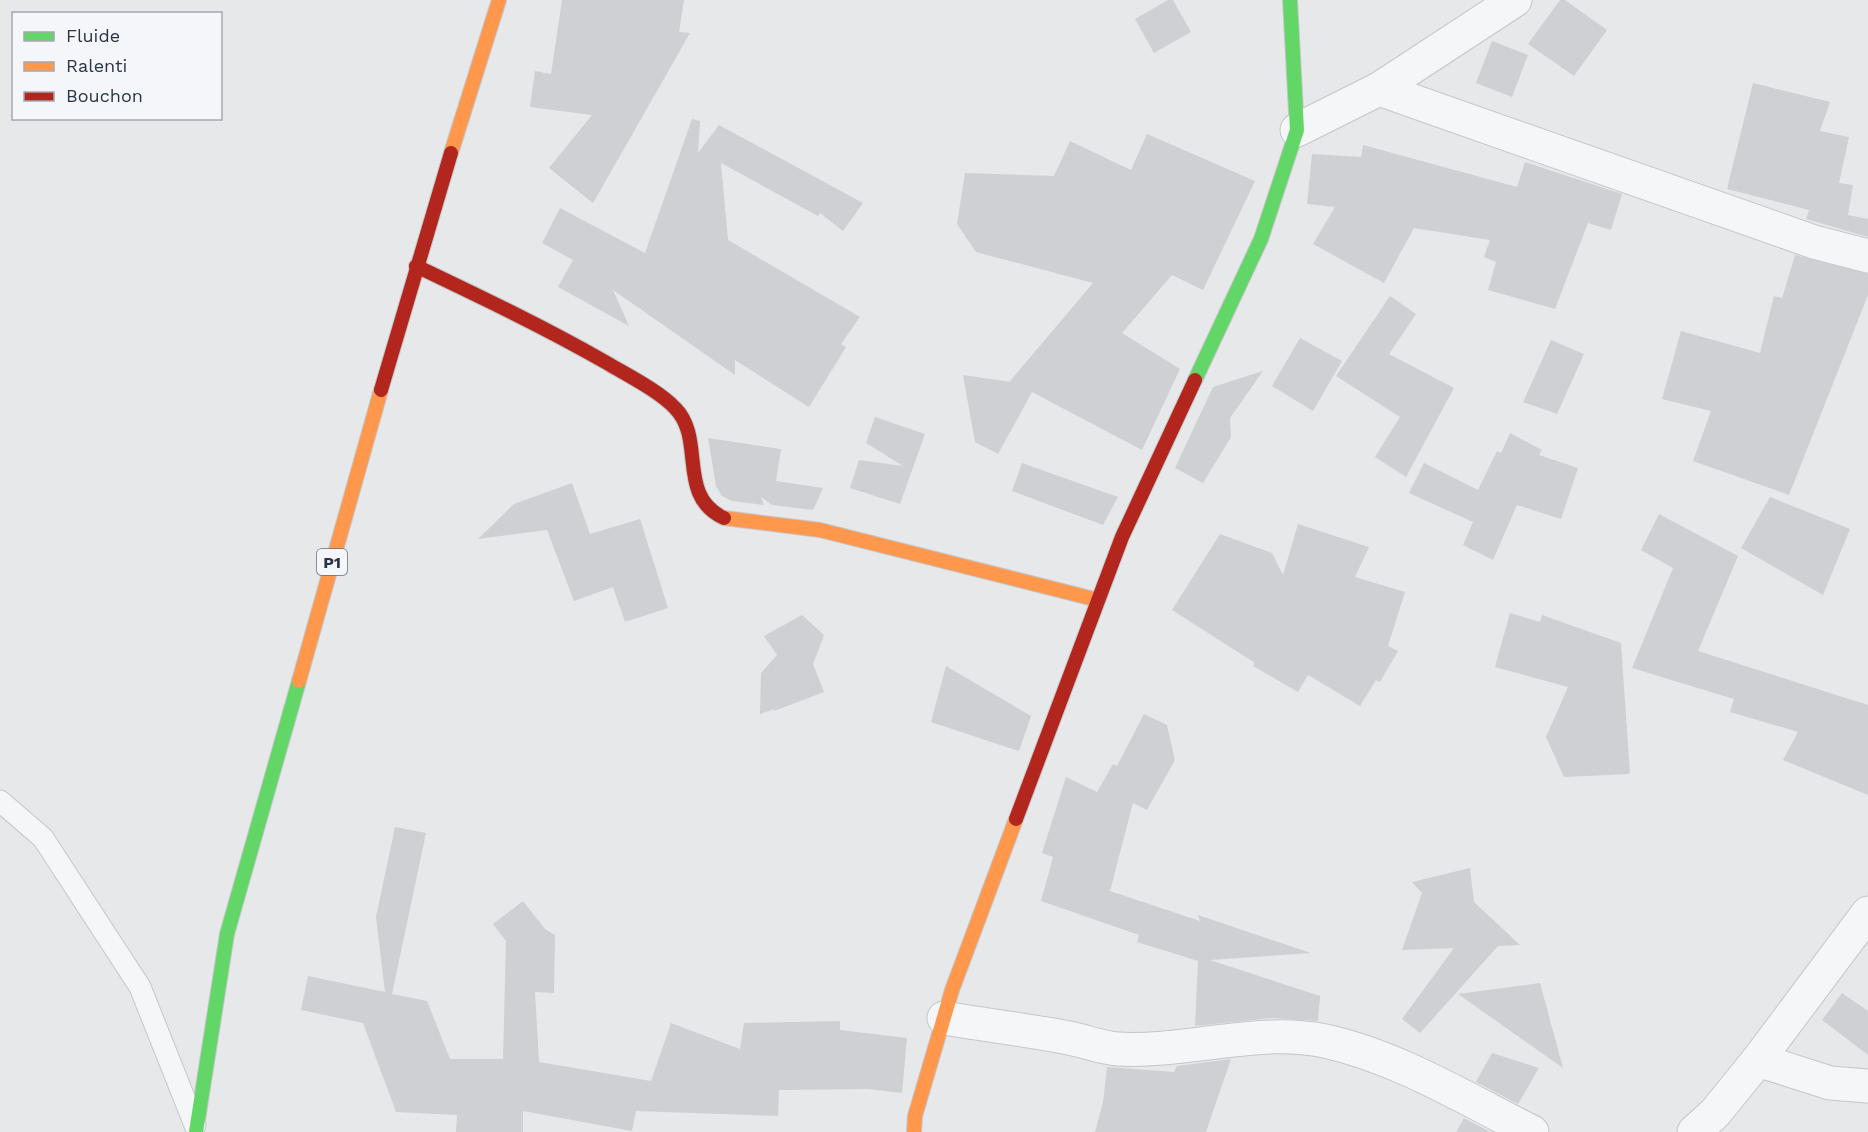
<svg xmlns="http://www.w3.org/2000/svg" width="1868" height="1132" viewBox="0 0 1868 1132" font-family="'Work Sans',sans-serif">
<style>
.building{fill:#ced0d3}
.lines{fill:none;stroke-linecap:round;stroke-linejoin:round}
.lane-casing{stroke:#c4c6c8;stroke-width:23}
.street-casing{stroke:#c4c6c8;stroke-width:35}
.fast-casing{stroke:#c4c6c8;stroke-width:16}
.slow-casing{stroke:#c4c6c8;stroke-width:16}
.jam-casing{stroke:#c4c6c8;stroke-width:16}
.lane{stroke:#f5f6f7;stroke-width:21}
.street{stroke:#f5f6f7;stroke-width:33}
.fast{stroke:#63d668;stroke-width:14}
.slow{stroke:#ff974d;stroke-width:14}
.jam{stroke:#b3261e;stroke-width:14}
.labels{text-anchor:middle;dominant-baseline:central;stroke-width:4.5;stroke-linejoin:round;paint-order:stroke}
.shield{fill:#f4f6f9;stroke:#676e7b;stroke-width:1.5}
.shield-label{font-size:16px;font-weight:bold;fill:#2b3445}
</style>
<rect width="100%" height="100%" fill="#e6e8ea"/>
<!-- building -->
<g class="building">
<path d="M 562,0 L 684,0 L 679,32 L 690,33 L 593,203 L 549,168 L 592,115 L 530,107 L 535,71 L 551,74 Z"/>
<path d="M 1168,0 L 1173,0 L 1191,32 L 1154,53 L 1135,19 Z"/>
<path d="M 1560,0 L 1565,0 L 1607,30 L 1574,76 L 1528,44 Z"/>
<path d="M 1492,41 L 1528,55 L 1512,97 L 1476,83 Z"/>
<path d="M 1753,83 L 1830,102 L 1820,131 L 1849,137 L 1839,183 L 1853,185 L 1848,215 L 1868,219 L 1868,237 L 1806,219 L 1809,210 L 1727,189 Z"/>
<path d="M 692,119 L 700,121 L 698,153 L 719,125 L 863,203 L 843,231 L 820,213 L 818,216 L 721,163 L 728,240 L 860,317 L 841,344 L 846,347 L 809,407 L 735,360 L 735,375 L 613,290 L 629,326 L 558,287 L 573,260 L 542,243 L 560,208 L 645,253 Z"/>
<path d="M 1147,134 L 1255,181 L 1203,290 L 1172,275 L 1122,333 L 1180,369 L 1142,450 L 1032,392 L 998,454 L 975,442 L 963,375 L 1012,382 L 1010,381 L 1093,283 L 976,252 L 957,224 L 965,173 L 1054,176 L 1070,141 L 1131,170 Z"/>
<path d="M 1363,145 L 1517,187 L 1525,162 L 1622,194 L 1611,230 L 1588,223 L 1555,309 L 1488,290 L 1496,262 L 1484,257 L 1490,240 L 1414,228 L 1384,283 L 1313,244 L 1335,207 L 1307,204 L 1312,154 L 1361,157 Z"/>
<path d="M 1795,255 L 1868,274 L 1868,295 L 1789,495 L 1693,461 L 1711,411 L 1662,399 L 1681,331 L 1760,353 L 1774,296 L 1782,298 Z"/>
<path d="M 1390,296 L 1416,314 L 1389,354 L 1454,388 L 1406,477 L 1375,457 L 1400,417 L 1336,376 Z"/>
<path d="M 1300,338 L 1342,361 L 1313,411 L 1272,386 Z"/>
<path d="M 1551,340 L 1584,354 L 1557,414 L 1523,402 Z"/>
<path d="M 1263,371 L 1230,418 L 1231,437 L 1203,483 L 1175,468 L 1213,387 Z"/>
<path d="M 875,417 L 925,434 L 900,504 L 850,488 L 859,460 L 903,466 L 866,443 Z"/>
<path d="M 1510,433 L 1542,450 L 1539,455 L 1578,468 L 1561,519 L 1517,505 L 1493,560 L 1463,545 L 1473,522 L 1409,493 L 1424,463 L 1478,490 L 1497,451 L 1501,453 Z"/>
<path d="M 708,438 L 781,449 L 776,481 L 823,488 L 813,510 L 772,505 L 761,497 L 764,505 L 732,501 L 722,496 L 716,486 Z"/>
<path d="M 1022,463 L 1118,497 L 1103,525 L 1012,491 Z"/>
<path d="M 572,483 L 590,534 L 640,519 L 668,608 L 625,622 L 613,587 L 574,601 L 547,530 L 478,539 L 514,504 Z"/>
<path d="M 1770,497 L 1850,529 L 1823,595 L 1741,548 Z"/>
<path d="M 1659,514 L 1738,556 L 1698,651 L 1868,705 L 1868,795 L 1783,760 L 1798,732 L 1730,712 L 1734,699 L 1632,668 L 1673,568 L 1641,550 Z"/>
<path d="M 1298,524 L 1369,547 L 1355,577 L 1405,592 L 1388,646 L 1398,651 L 1380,682 L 1376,680 L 1360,706 L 1308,675 L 1298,692 L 1253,666 L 1255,663 L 1172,610 L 1220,534 L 1272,553 L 1283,575 Z"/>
<path d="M 1510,613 L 1540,622 L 1542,615 L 1621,643 L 1630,774 L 1564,777 L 1546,737 L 1568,687 L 1495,667 Z"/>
<path d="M 802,615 L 824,635 L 813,664 L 824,692 L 774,711 L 774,709 L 760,714 L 761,673 L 777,655 L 764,636 Z"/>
<path d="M 946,666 L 1031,716 L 1019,751 L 931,722 Z"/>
<path d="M 1144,714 L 1167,725 L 1175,760 L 1147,810 L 1133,803 L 1110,891 L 1200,921 L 1198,915 L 1311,953 L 1210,960 L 1320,996 L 1318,1021 L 1272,1018 L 1195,1026 L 1198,961 L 1137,942 L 1139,935 L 1041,901 L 1053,857 L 1042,853 L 1066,777 L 1097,792 L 1113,764 L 1117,766 Z"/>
<path d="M 395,827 L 426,833 L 392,994 L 427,1001 L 450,1059 L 503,1059 L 506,941 L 493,924 L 523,901 L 545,929 L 555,935 L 554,993 L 535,992 L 539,1062 L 651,1081 L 671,1023 L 740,1049 L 744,1023 L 840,1021 L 840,1030 L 907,1038 L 902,1093 L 868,1089 L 779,1090 L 778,1116 L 636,1111 L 632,1131 L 523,1111 L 523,1132 L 456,1132 L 457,1115 L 396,1112 L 363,1023 L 301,1010 L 308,976 L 385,992 L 376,917 Z"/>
<path d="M 1470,868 L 1474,902 L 1520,945 L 1498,946 L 1420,1033 L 1402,1019 L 1454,948 L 1402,950 L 1422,893 L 1412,882 Z"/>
<path d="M 1540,983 L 1563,1068 L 1458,994 Z"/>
<path d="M 1842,993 L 1868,1011 L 1868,1055 L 1822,1020 Z"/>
<path d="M 1492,1053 L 1539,1068 L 1518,1104 L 1476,1082 Z"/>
<path d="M 1231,1059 L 1206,1132 L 1095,1132 L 1103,1102 L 1107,1067 L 1174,1072 L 1177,1066 Z"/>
<path d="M 1464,1118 L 1473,1123 L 1491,1132 L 1456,1132 Z"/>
</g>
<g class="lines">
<!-- lane casing -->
<g class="lane-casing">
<path id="lane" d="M 0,801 L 43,838 L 140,987 L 195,1125"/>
</g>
<!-- street casing -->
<g class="street-casing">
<g id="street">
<path d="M 1379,89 L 1814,242 L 1868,256"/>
<path d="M 1297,130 L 1379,89 L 1515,0"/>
<path d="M 944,1018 C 985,1025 1028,1030 1069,1038 C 1085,1041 1101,1048 1118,1049 C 1186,1053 1257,1027 1325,1041 C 1398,1057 1466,1099 1532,1132"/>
<path d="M 1758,1060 L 1830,1083 L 1868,1086"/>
<path d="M 1694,1132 L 1715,1113 L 1758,1060 L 1868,913"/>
</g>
</g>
<!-- fast casing -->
<g class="fast-casing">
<g id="fast">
<path d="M 1195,380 L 1261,239 L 1297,130 L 1290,0"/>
<path d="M 196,1132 L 227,934 L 299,681"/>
</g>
</g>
<!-- slow casing -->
<g class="slow-casing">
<g id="slow">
<path d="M 451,153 L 499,0"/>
<path d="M 724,518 L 820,530 L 1098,600"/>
<path d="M 299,681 L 381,390"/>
<path d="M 914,1132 L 915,1116 L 952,990 L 1016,819"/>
</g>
</g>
<!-- jam casing -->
<g class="jam-casing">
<g id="jam">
<path d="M 416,266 C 481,297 544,327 607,363 C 627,375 659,391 675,408 C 706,439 676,496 724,518"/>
<path d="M 381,390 L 451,153"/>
<path d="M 1016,819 L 1122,537 L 1195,380"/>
</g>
</g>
<!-- lane -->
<use href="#lane" class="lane"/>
<!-- street -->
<use href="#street" class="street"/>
<!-- fast -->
<use href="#fast" class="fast"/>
<!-- slow -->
<use href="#slow" class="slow"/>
<!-- jam -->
<use href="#jam" class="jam"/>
</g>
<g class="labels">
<!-- shield labels -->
<rect class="shield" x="317" y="549" width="30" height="26" rx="4.5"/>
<g class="shield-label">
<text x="332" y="562">P1</text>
</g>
</g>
<!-- legend -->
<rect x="12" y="12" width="210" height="108" fill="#f4f6f9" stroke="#a4a8b1" stroke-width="1.5"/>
<rect x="24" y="32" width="30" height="9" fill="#63d668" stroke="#a4a8b1" stroke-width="1.5"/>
<text x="66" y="42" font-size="18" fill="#2b3445">Fluide</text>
<rect x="24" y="62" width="30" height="9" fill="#ff974d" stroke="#a4a8b1" stroke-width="1.5"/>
<text x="66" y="72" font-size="18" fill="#2b3445">Ralenti</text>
<rect x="24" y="92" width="30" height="9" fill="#b3261e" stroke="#a4a8b1" stroke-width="1.5"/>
<text x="66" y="102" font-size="18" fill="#2b3445">Bouchon</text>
</svg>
